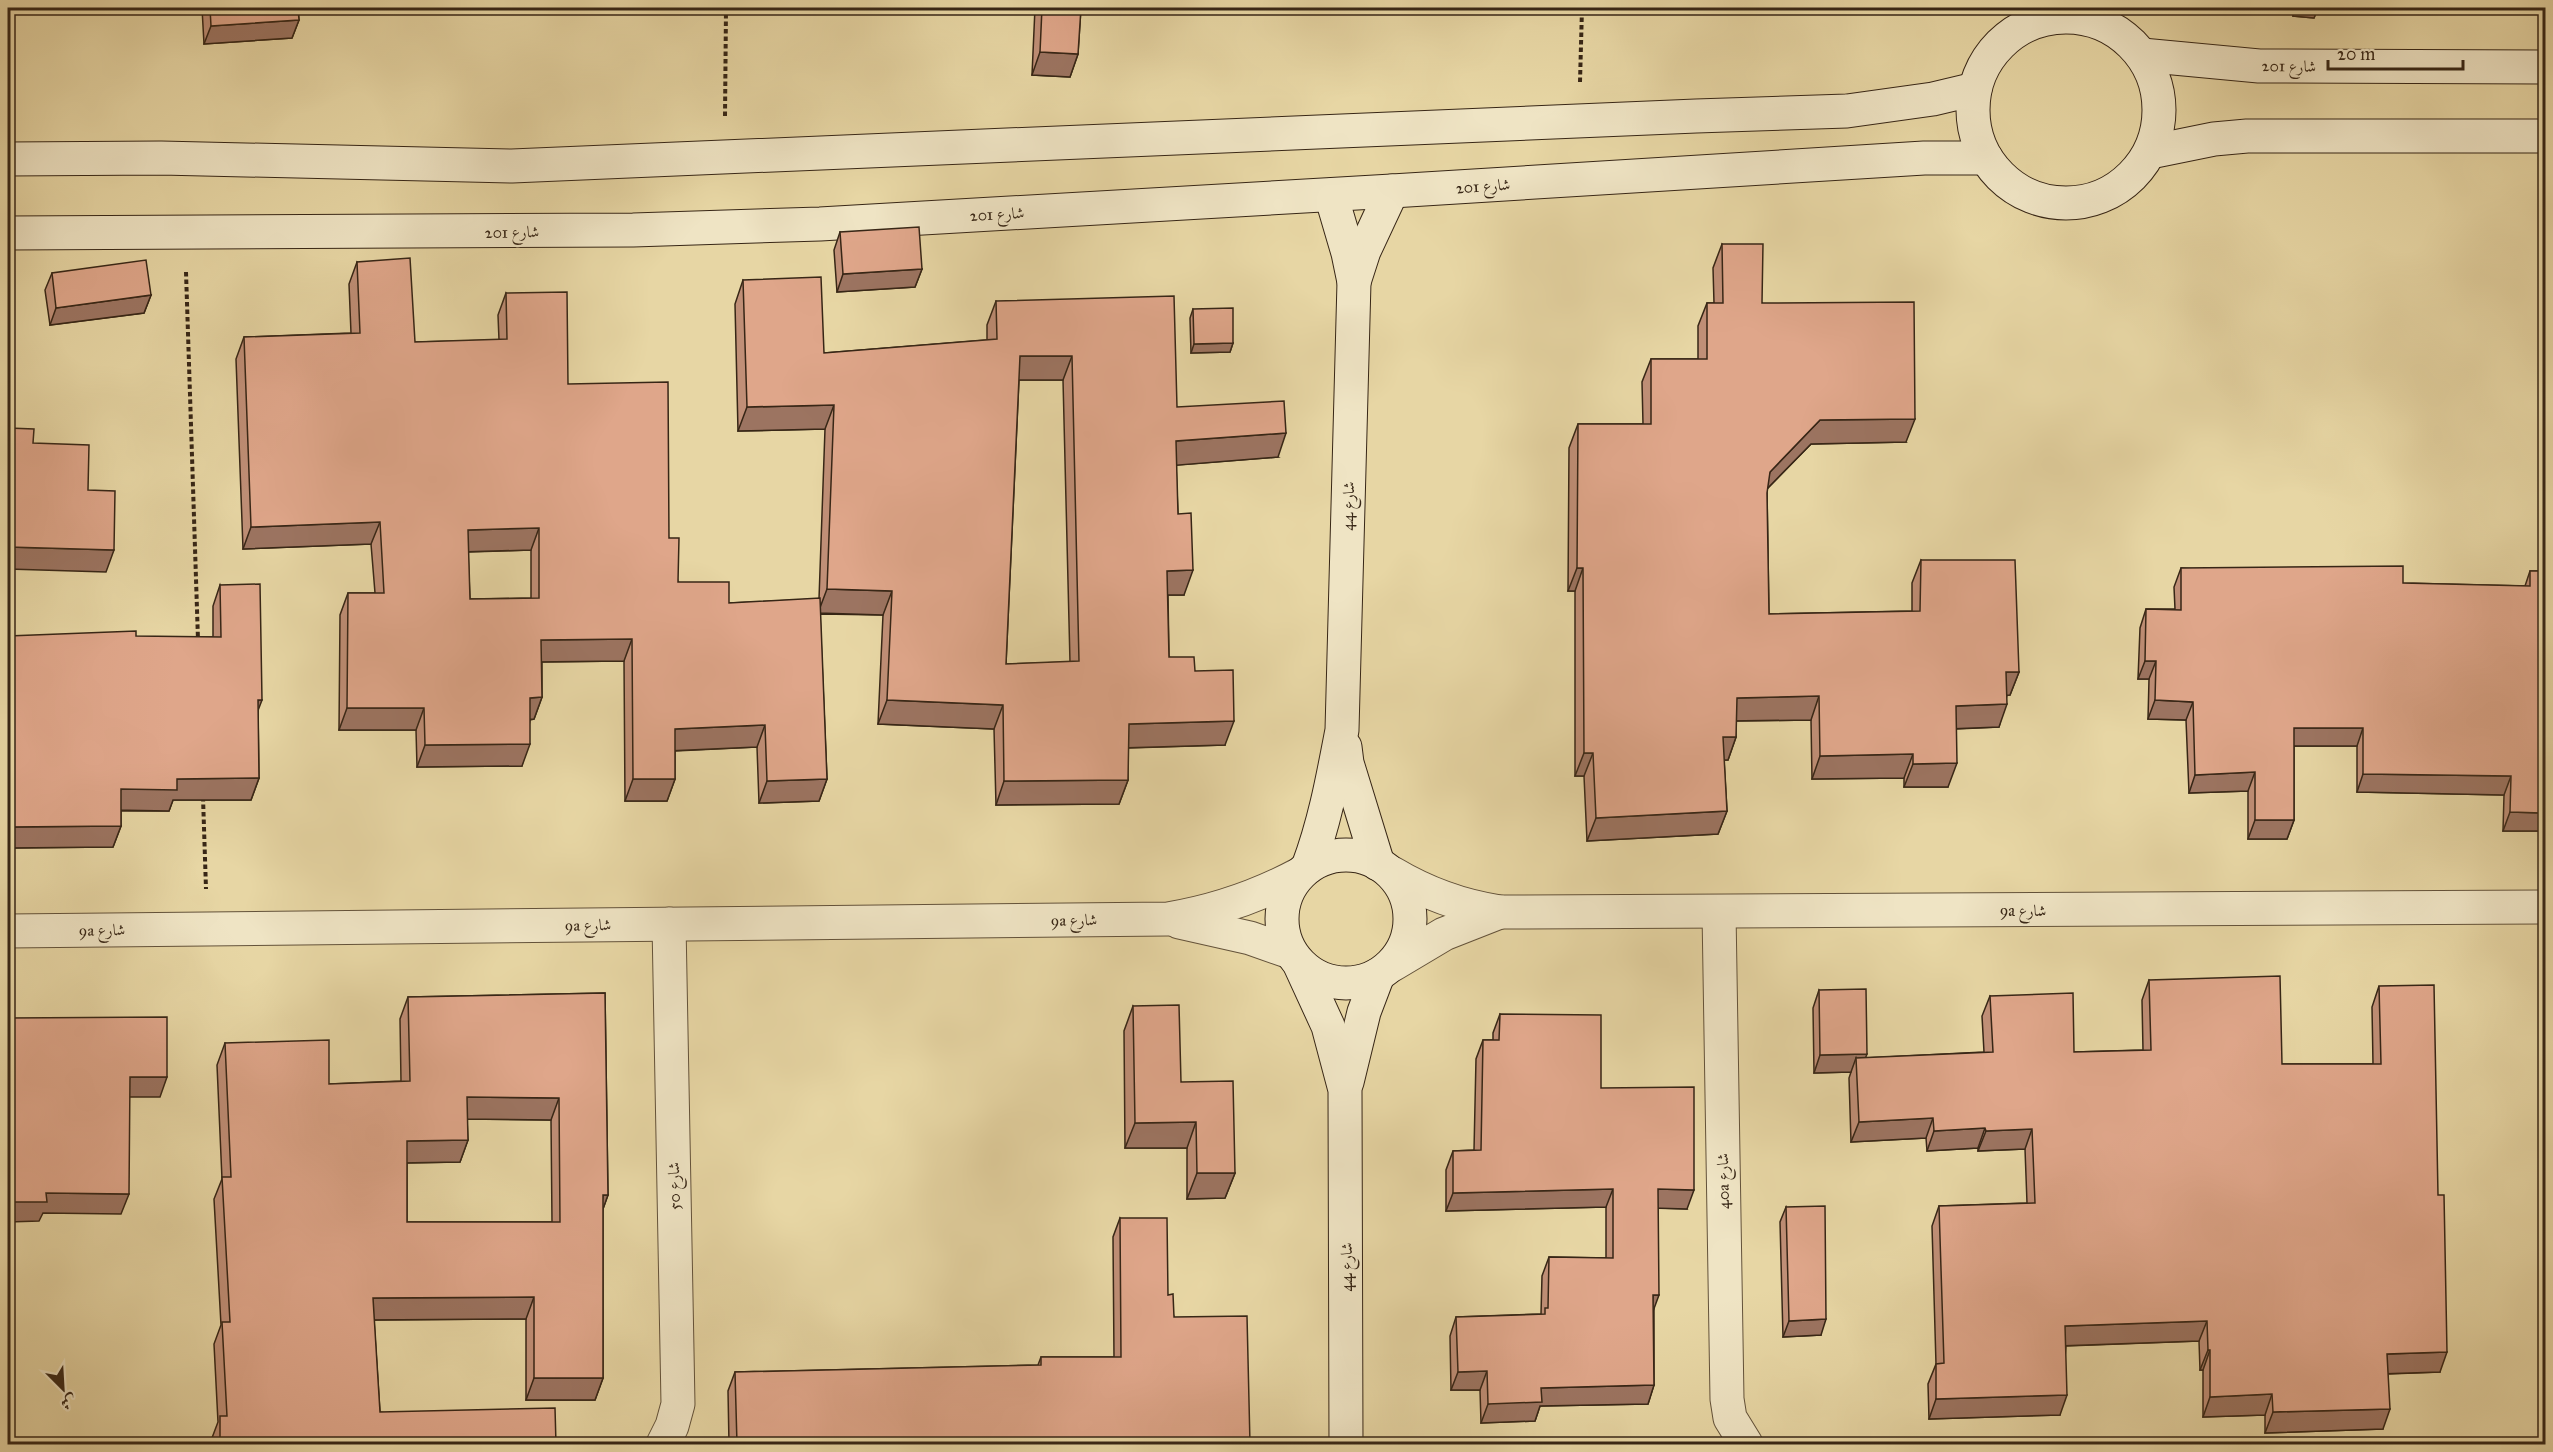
<svg xmlns="http://www.w3.org/2000/svg" width="2553" height="1452" viewBox="0 0 2553 1452" font-family="'IM FELL Great Primer',Amiri,serif">
<style>
.lines{fill:none;stroke-linecap:round;stroke-linejoin:round}
.street-casing{stroke:#63523a;stroke-width:35}
.secondary-casing{stroke:#372616;stroke-width:35}
.path{stroke:#372616;stroke-width:4;stroke-dasharray:4.5 3;stroke-linecap:butt}
.street{stroke:#efe4c4;stroke-width:33}
.secondary{stroke:#efe4c4;stroke-width:33}
.wall{fill:#c08f77;stroke:#372616;stroke-width:1.5;fill-rule:evenodd}
.shaded-wall{fill:#9c7461;stroke:#372616;stroke-width:1.5}
.building{fill:#dfa68a;stroke:#372616;stroke-width:1.5;fill-rule:evenodd}
.labels{text-anchor:middle;dominant-baseline:central;stroke-width:4.5;stroke-linejoin:round;paint-order:stroke}
.street-label{font-size:16px;fill:#372616;stroke:#efe4c4}
</style>
<rect width="100%" height="100%" fill="#e7d6a4"/>
<filter id="stains"><feTurbulence type="fractalNoise" baseFrequency=".00333" numOctaves="4"/><feColorMatrix values="0 0 0 0 .2 0 0 0 0 .09 0 0 0 0 .02 0 0 0 .5 -.17"/></filter>
<radialGradient id="worn" r=".72"><stop offset=".6" stop-color="#630" stop-opacity="0"/><stop offset="1" stop-color="#630" stop-opacity=".3"/></radialGradient>
<g class="lines">
<!-- street casing -->
<g class="street-casing">
<g id="street">
<path d="M 1392,873 C 1427,894 1460,906 1500,912 L 2546,907"/>
<path d="M 1719,912 L 1727,1399 L 1730,1418 L 1746,1444"/>
<path d="M 1179,922 L 1250,938 L 1290,952"/>
<path d="M 8,931 L 1168,919 C 1216,911 1257,897 1300,874"/>
<path d="M 1392,965 L 1444,934 L 1500,912"/>
<path d="M 663,1444 L 672,1426 L 678,1404 L 669,924"/>
</g>
</g>
<!-- secondary casing -->
<g class="secondary-casing">
<g id="secondary">
<circle cx="2066" cy="110" r="93"/>
<path d="M 2142,55 L 2259,66 L 2546,67"/>
<path d="M 2150,152 L 2214,139 L 2247,136 L 2546,136"/>
<path d="M 8,159 L 161,158 L 512,166 L 1696,116 L 1847,111 L 1933,99 L 1975,89"/>
<path d="M 8,233 L 633,230 L 820,224 L 1392,191 L 1924,158 L 1986,158"/>
<path d="M 1354,282 L 1364,251 L 1392,191"/>
<path d="M 1345,747 L 1347,763 L 1378,864"/>
<circle cx="1346" cy="919" r="64"/>
<path d="M 1308,867 C 1325,822 1333,777 1342,730 L 1354,282 L 1348,253 L 1331,195"/>
<path d="M 1300,965 L 1328,1026 L 1345,1090 L 1346,1444"/>
<path d="M 1347,1082 L 1364,1012 L 1378,975"/>
</g>
</g>
<!-- path -->
<g class="path">
<path d="M 1580,82 L 1582,8"/>
<path d="M 725,116 L 726,8"/>
<path d="M 186,272 L 198,640"/>
<path d="M 203,797 L 206,889"/>
</g>
<!-- street -->
<use href="#street" class="street"/>
<!-- secondary -->
<use href="#secondary" class="secondary"/>
</g>
<!-- wall -->
<g class="wall">
<path d="M 202,8 L 298,8 L 299,20 L 292,38 L 204,44 Z"/>
<path d="M 1035,8 L 1081,8 L 1078,54 L 1070,77 L 1032,75 Z"/>
<path d="M 2293,8 L 2318,8 L 2314,18 L 2293,16 Z"/>
<path d="M 840,232 L 922,269 L 915,287 L 837,292 L 834,250 Z"/>
<path d="M 1722,244 L 1762,303 L 1906,442 L 1811,444 L 1767,489 L 1769,614 L 1912,611 L 1912,583 L 1921,560 L 2019,672 L 2010,695 L 2007,695 L 1999,727 L 1956,729 L 1948,787 L 1904,787 L 1904,778 L 1812,779 L 1811,720 L 1736,721 L 1736,737 L 1728,760 L 1724,760 L 1727,811 L 1718,834 L 1587,841 L 1584,776 L 1575,776 L 1575,591 L 1568,591 L 1569,448 L 1578,424 L 1643,424 L 1642,382 L 1651,359 L 1698,359 L 1698,326 L 1707,303 L 1714,303 L 1713,268 Z"/>
<path d="M 357,262 L 415,342 L 499,340 L 498,315 L 506,293 L 568,384 L 669,538 L 678,582 L 729,603 L 819,599 L 825,429 L 738,431 L 735,304 L 743,280 L 824,353 L 987,340 L 987,325 L 996,301 L 1177,407 L 1278,457 L 1176,465 L 1178,514 L 1184,595 L 1168,595 L 1169,657 L 1195,671 L 1225,745 L 1128,748 L 1128,780 L 1119,804 L 996,805 L 994,729 L 878,724 L 883,615 L 820,614 L 827,779 L 819,801 L 759,803 L 757,747 L 675,751 L 675,779 L 667,801 L 625,801 L 624,661 L 542,662 L 542,697 L 534,719 L 530,720 L 522,766 L 417,767 L 416,730 L 339,730 L 340,615 L 348,593 L 375,593 L 371,544 L 243,549 L 236,359 L 244,337 L 351,333 L 349,284 ZM 1019,380 L 1063,380 L 1070,662 L 1006,664 ZM 531,550 L 531,598 L 470,599 L 468,552 Z"/>
<path d="M 52,273 L 151,295 L 144,313 L 50,325 L 45,290 Z"/>
<path d="M 1193,309 L 1233,343 L 1230,352 L 1191,353 L 1190,318 Z"/>
<path d="M 2181,568 L 2403,583 L 2525,586 L 2530,571 L 2546,571 L 2546,831 L 2503,831 L 2504,795 L 2357,792 L 2357,746 L 2294,746 L 2294,820 L 2287,839 L 2248,839 L 2248,791 L 2189,793 L 2186,720 L 2148,719 L 2149,679 L 2138,679 L 2140,628 L 2146,609 L 2175,609 L 2174,587 Z"/>
<path d="M 220,585 L 258,710 L 259,778 L 251,800 L 173,800 L 169,811 L 121,811 L 121,826 L 113,847 L 8,848 L 8,636 L 213,637 L 213,606 Z"/>
<path d="M 2149,980 L 2282,1064 L 2373,1064 L 2372,1007 L 2379,986 L 2440,1372 L 2388,1374 L 2383,1429 L 2265,1433 L 2265,1415 L 2203,1417 L 2203,1370 L 2200,1370 L 2199,1341 L 2066,1346 L 2060,1415 L 1929,1419 L 1928,1384 L 1936,1364 L 1932,1226 L 1939,1206 L 2027,1203 L 2025,1149 L 1978,1151 L 1978,1148 L 1927,1151 L 1926,1138 L 1851,1142 L 1849,1078 L 1851,1072 L 1814,1073 L 1813,1008 L 1819,990 L 1865,1058 L 1984,1052 L 1982,1016 L 1990,996 L 2074,1052 L 2143,1050 L 2142,1000 Z"/>
<path d="M 605,993 L 608,1195 L 603,1209 L 603,1378 L 595,1400 L 526,1400 L 526,1319 L 374,1320 L 380,1412 L 556,1444 L 212,1444 L 212,1438 L 218,1422 L 214,1344 L 221,1325 L 214,1199 L 222,1179 L 217,1065 L 225,1043 L 329,1084 L 401,1081 L 400,1019 L 408,997 ZM 467,1119 L 551,1120 L 552,1222 L 407,1222 L 407,1163 L 460,1162 L 468,1140 Z"/>
<path d="M 1133,1006 L 1181,1082 L 1235,1173 L 1225,1198 L 1187,1199 L 1187,1148 L 1125,1148 L 1124,1031 Z"/>
<path d="M 1500,1014 L 1601,1088 L 1687,1209 L 1658,1208 L 1654,1310 L 1654,1385 L 1648,1404 L 1540,1406 L 1535,1421 L 1481,1423 L 1480,1390 L 1451,1390 L 1450,1336 L 1456,1317 L 1541,1314 L 1542,1276 L 1549,1257 L 1606,1258 L 1606,1207 L 1446,1211 L 1446,1170 L 1453,1151 L 1474,1150 L 1476,1059 L 1483,1040 L 1493,1040 L 1493,1033 Z"/>
<path d="M 1786,1207 L 1821,1335 L 1783,1337 L 1780,1222 Z"/>
<path d="M 1120,1218 L 1168,1295 L 1174,1317 L 1250,1444 L 729,1444 L 728,1391 L 735,1372 L 1038,1365 L 1041,1357 L 1114,1357 L 1113,1237 Z"/>
</g>
<!-- shaded-wall -->
<g class="shaded-wall">
<path d="M 2296,8 L 2318,8 L 2314,18 L 2293,16 Z"/>
<path d="M 299,20 L 292,38 L 204,44 L 211,26 Z"/>
<path d="M 1040,52 L 1078,54 L 1070,77 L 1032,75 Z"/>
<path d="M 922,269 L 915,287 L 837,292 L 843,274 Z"/>
<path d="M 151,295 L 144,313 L 50,325 L 56,308 Z"/>
<path d="M 1233,343 L 1230,352 L 1191,353 L 1194,344 Z"/>
<path d="M 1020,356 L 1072,356 L 1063,380 L 1012,380 Z"/>
<path d="M 834,405 L 825,429 L 738,431 L 747,407 Z"/>
<path d="M 1915,419 L 1906,442 L 1811,444 L 1761,495 L 1770,472 L 1820,420 Z"/>
<path d="M 1286,433 L 1278,457 L 1167,466 L 1176,441 Z"/>
<path d="M 380,522 L 371,544 L 243,549 L 251,527 Z"/>
<path d="M 539,528 L 531,550 L 460,552 L 468,530 Z"/>
<path d="M 8,547 L 114,550 L 106,572 L 8,569 Z"/>
<path d="M 1577,568 L 1583,568 L 1575,591 L 1568,591 Z"/>
<path d="M 1193,570 L 1184,595 L 1158,595 L 1167,571 Z"/>
<path d="M 827,589 L 892,591 L 883,615 L 818,613 Z"/>
<path d="M 632,639 L 624,661 L 533,662 L 541,640 Z"/>
<path d="M 2145,661 L 2156,661 L 2149,679 L 2138,679 Z"/>
<path d="M 2006,672 L 2019,672 L 2010,695 L 1997,696 Z"/>
<path d="M 1819,696 L 1811,720 L 1728,721 L 1737,698 Z"/>
<path d="M 542,697 L 534,719 L 522,720 L 530,698 Z"/>
<path d="M 258,700 L 262,700 L 254,721 Z"/>
<path d="M 887,700 L 1003,705 L 994,729 L 878,724 Z"/>
<path d="M 2155,700 L 2193,702 L 2186,720 L 2148,719 Z"/>
<path d="M 2007,704 L 1999,727 L 1948,729 L 1956,706 Z"/>
<path d="M 347,708 L 424,708 L 416,730 L 339,730 Z"/>
<path d="M 1234,721 L 1225,745 L 1120,748 L 1129,724 Z"/>
<path d="M 765,725 L 757,747 L 667,751 L 675,729 Z"/>
<path d="M 2294,728 L 2363,728 L 2357,746 L 2287,746 Z"/>
<path d="M 1723,737 L 1736,737 L 1728,760 L 1714,760 Z"/>
<path d="M 530,744 L 522,766 L 417,767 L 425,745 Z"/>
<path d="M 1584,753 L 1593,753 L 1584,776 L 1575,776 Z"/>
<path d="M 1913,754 L 1904,778 L 1812,779 L 1820,756 Z"/>
<path d="M 1957,763 L 1948,787 L 1904,787 L 1913,764 Z"/>
<path d="M 2255,772 L 2248,791 L 2189,793 L 2195,775 Z"/>
<path d="M 2363,774 L 2511,776 L 2504,795 L 2357,792 Z"/>
<path d="M 259,778 L 251,800 L 173,800 L 169,811 L 113,810 L 121,789 L 177,779 Z"/>
<path d="M 633,779 L 675,779 L 667,801 L 625,801 Z"/>
<path d="M 827,779 L 819,801 L 759,803 L 767,781 Z"/>
<path d="M 1128,780 L 1119,804 L 996,805 L 1004,781 Z"/>
<path d="M 1727,811 L 1718,834 L 1587,841 L 1596,818 Z"/>
<path d="M 2510,812 L 2546,813 L 2546,831 L 2503,831 Z"/>
<path d="M 2255,820 L 2294,820 L 2287,839 L 2248,839 Z"/>
<path d="M 121,826 L 113,847 L 8,848 L 8,827 Z"/>
<path d="M 1867,1054 L 1860,1072 L 1856,1058 L 1851,1072 L 1814,1073 L 1820,1055 Z"/>
<path d="M 130,1077 L 167,1077 L 160,1097 L 123,1097 Z"/>
<path d="M 467,1097 L 559,1098 L 551,1120 L 459,1119 Z"/>
<path d="M 1933,1118 L 1926,1138 L 1851,1142 L 1859,1122 Z"/>
<path d="M 1196,1122 L 1187,1148 L 1125,1148 L 1135,1123 Z"/>
<path d="M 1985,1128 L 1978,1148 L 1927,1151 L 1934,1131 Z"/>
<path d="M 2032,1129 L 2025,1149 L 1978,1151 L 1986,1131 Z"/>
<path d="M 468,1140 L 460,1162 L 399,1163 L 407,1141 Z"/>
<path d="M 1197,1173 L 1235,1173 L 1225,1198 L 1187,1199 Z"/>
<path d="M 1613,1189 L 1606,1207 L 1446,1211 L 1453,1193 Z"/>
<path d="M 1658,1189 L 1694,1190 L 1687,1209 L 1651,1208 Z"/>
<path d="M 46,1193 L 129,1194 L 121,1214 L 43,1213 L 39,1221 L 8,1222 L 8,1202 Z"/>
<path d="M 603,1195 L 608,1195 L 600,1217 Z"/>
<path d="M 1653,1295 L 1659,1295 L 1652,1314 Z"/>
<path d="M 534,1297 L 526,1319 L 365,1320 L 373,1298 Z"/>
<path d="M 1826,1319 L 1821,1335 L 1783,1337 L 1789,1321 Z"/>
<path d="M 2207,1321 L 2199,1341 L 2058,1346 L 2065,1326 Z"/>
<path d="M 2208,1350 L 2210,1350 L 2203,1370 L 2200,1370 Z"/>
<path d="M 2447,1352 L 2440,1372 L 2379,1374 L 2387,1354 Z"/>
<path d="M 1487,1371 L 1480,1390 L 1451,1390 L 1458,1372 Z"/>
<path d="M 534,1378 L 603,1378 L 595,1400 L 526,1400 Z"/>
<path d="M 1654,1385 L 1648,1404 L 1540,1406 L 1535,1421 L 1481,1423 L 1488,1404 L 1541,1388 Z"/>
<path d="M 2272,1394 L 2265,1415 L 2203,1417 L 2210,1397 Z"/>
<path d="M 2067,1395 L 2060,1415 L 1929,1419 L 1936,1399 Z"/>
<path d="M 2390,1409 L 2383,1429 L 2265,1433 L 2273,1412 Z"/>
</g>
<!-- building -->
<g class="building">
<path d="M 210,8 L 298,8 L 299,20 L 211,26 Z"/>
<path d="M 1042,8 L 1081,8 L 1078,54 L 1040,52 Z"/>
<path d="M 919,227 L 922,269 L 843,274 L 840,232 Z"/>
<path d="M 1722,244 L 1763,244 L 1762,303 L 1914,302 L 1915,419 L 1820,420 L 1770,472 L 1767,493 L 1769,614 L 1920,611 L 1921,560 L 2015,560 L 2019,672 L 2006,672 L 2007,704 L 1956,706 L 1957,763 L 1913,764 L 1913,754 L 1820,756 L 1819,696 L 1737,698 L 1736,737 L 1723,737 L 1727,811 L 1596,818 L 1593,753 L 1584,753 L 1583,568 L 1577,568 L 1578,424 L 1651,424 L 1651,359 L 1707,359 L 1707,303 L 1723,303 Z"/>
<path d="M 410,258 L 415,342 L 507,339 L 506,293 L 567,292 L 568,384 L 668,382 L 669,538 L 679,538 L 678,582 L 729,582 L 729,603 L 820,598 L 827,779 L 767,781 L 765,725 L 675,729 L 675,779 L 633,779 L 632,639 L 541,640 L 542,697 L 530,698 L 530,744 L 425,745 L 424,708 L 347,708 L 348,593 L 384,593 L 380,522 L 251,527 L 244,337 L 360,333 L 357,262 ZM 539,528 L 539,598 L 470,599 L 468,530 Z"/>
<path d="M 146,260 L 151,295 L 56,308 L 52,273 Z"/>
<path d="M 821,277 L 824,353 L 997,339 L 996,301 L 1174,296 L 1177,407 L 1284,401 L 1286,433 L 1176,441 L 1178,514 L 1191,513 L 1193,570 L 1167,571 L 1169,657 L 1194,657 L 1195,671 L 1233,670 L 1234,721 L 1129,724 L 1128,780 L 1004,781 L 1003,705 L 887,700 L 892,591 L 827,589 L 834,405 L 747,407 L 743,280 ZM 1020,356 L 1072,356 L 1079,661 L 1006,664 Z"/>
<path d="M 1233,308 L 1233,343 L 1194,344 L 1193,309 Z"/>
<path d="M 8,428 L 34,429 L 33,443 L 89,445 L 88,490 L 115,491 L 114,550 L 8,547 Z"/>
<path d="M 2403,566 L 2403,583 L 2530,586 L 2530,571 L 2546,571 L 2546,813 L 2510,812 L 2511,776 L 2363,774 L 2363,728 L 2294,728 L 2294,820 L 2255,820 L 2255,772 L 2195,775 L 2193,702 L 2155,700 L 2156,661 L 2145,661 L 2146,609 L 2181,610 L 2181,568 Z"/>
<path d="M 260,584 L 262,700 L 258,700 L 259,778 L 177,779 L 177,790 L 121,789 L 121,826 L 8,827 L 8,636 L 136,631 L 136,636 L 221,637 L 220,585 Z"/>
<path d="M 2280,976 L 2282,1064 L 2381,1064 L 2379,986 L 2434,985 L 2438,1195 L 2444,1195 L 2447,1352 L 2387,1354 L 2390,1409 L 2273,1412 L 2272,1394 L 2210,1397 L 2210,1350 L 2208,1350 L 2207,1321 L 2065,1326 L 2067,1395 L 1936,1399 L 1936,1364 L 1944,1363 L 1939,1206 L 2035,1203 L 2032,1129 L 1986,1131 L 1985,1128 L 1934,1131 L 1933,1118 L 1859,1122 L 1856,1058 L 1993,1052 L 1990,996 L 2073,993 L 2074,1052 L 2151,1050 L 2149,980 Z"/>
<path d="M 1866,989 L 1867,1054 L 1820,1055 L 1819,990 Z"/>
<path d="M 605,993 L 608,1195 L 603,1195 L 603,1378 L 534,1378 L 534,1297 L 373,1298 L 380,1412 L 555,1408 L 556,1444 L 220,1444 L 220,1416 L 227,1416 L 222,1322 L 230,1322 L 222,1177 L 231,1177 L 225,1043 L 329,1040 L 329,1084 L 410,1081 L 408,997 ZM 467,1097 L 559,1098 L 560,1222 L 407,1222 L 407,1141 L 468,1140 Z"/>
<path d="M 1179,1005 L 1181,1082 L 1233,1081 L 1235,1173 L 1197,1173 L 1196,1122 L 1135,1123 L 1133,1006 Z"/>
<path d="M 1500,1014 L 1601,1015 L 1601,1088 L 1694,1087 L 1694,1190 L 1658,1189 L 1659,1295 L 1653,1295 L 1654,1385 L 1541,1388 L 1542,1402 L 1488,1404 L 1487,1371 L 1458,1372 L 1456,1317 L 1545,1314 L 1545,1308 L 1548,1308 L 1549,1257 L 1613,1258 L 1613,1189 L 1453,1193 L 1453,1151 L 1481,1150 L 1483,1040 L 1499,1040 Z"/>
<path d="M 167,1017 L 167,1077 L 130,1077 L 129,1194 L 46,1193 L 47,1202 L 8,1202 L 8,1018 Z"/>
<path d="M 1825,1206 L 1826,1319 L 1789,1321 L 1786,1207 Z"/>
<path d="M 1120,1218 L 1167,1218 L 1168,1295 L 1173,1294 L 1174,1317 L 1247,1316 L 1250,1444 L 737,1444 L 735,1372 L 1041,1365 L 1041,1357 L 1121,1357 Z"/>
</g>
<g class="labels">
<!-- street labels -->
<g class="street-label">
<text transform="translate(2289 66) rotate(1)">شارع 201</text>
<text transform="translate(1483 186) rotate(-4)">شارع 201</text>
<text transform="translate(997 214) rotate(-3)">شارع 201</text>
<text transform="translate(512 232) rotate(-1)">شارع 201</text>
<text transform="translate(1348 506) rotate(-88)">شارع 44</text>
<text x="2023" y="910">9a شارع</text>
<text transform="translate(1074 920) rotate(-1)">9a شارع</text>
<text transform="translate(588 925) rotate(-1)">9a شارع</text>
<text transform="translate(102 930) rotate(-1)">9a شارع</text>
<text transform="translate(1723 1181) rotate(-91)">40a شارع</text>
<text transform="translate(674 1186) rotate(-91)">شارع 50</text>
<text transform="translate(1346 1267) rotate(-90)">شارع 44</text>
</g>
</g>
<!-- margin -->
<rect width="2553" height="1452" fill="none" stroke="#e7d6a4" stroke-width="30"/>
<rect x="9" y="9" width="2535" height="1434" fill="none" stroke="#372616" stroke-width="3"/>
<rect x="15" y="15" width="2523" height="1422" fill="none" stroke="#372616" stroke-width="1.5"/>
<!-- north arrow -->
<g transform="translate(63 1389) rotate(156)" stroke="#efe4c4" stroke-width="4.5" paint-order="stroke">
<path d="M0-4.5L10 22L0 15L-10 22Z" fill="#372616"/>
<text y="-9" font-size="16" font-weight="bold" text-anchor="middle" fill="#372616">ش</text>
</g>
<!-- scale -->
<path d="M2328 60v9h135v-9" fill="none" stroke="#372616" stroke-width="3"/>
<text x="2337" y="60" font-size="18" fill="#372616" stroke="#efe4c4" stroke-width="4.5" paint-order="stroke">20 m</text>
<rect width="100%" height="100%" filter="url(#stains)"/>
<rect width="100%" height="100%" fill="url(#worn)"/>
</svg>
